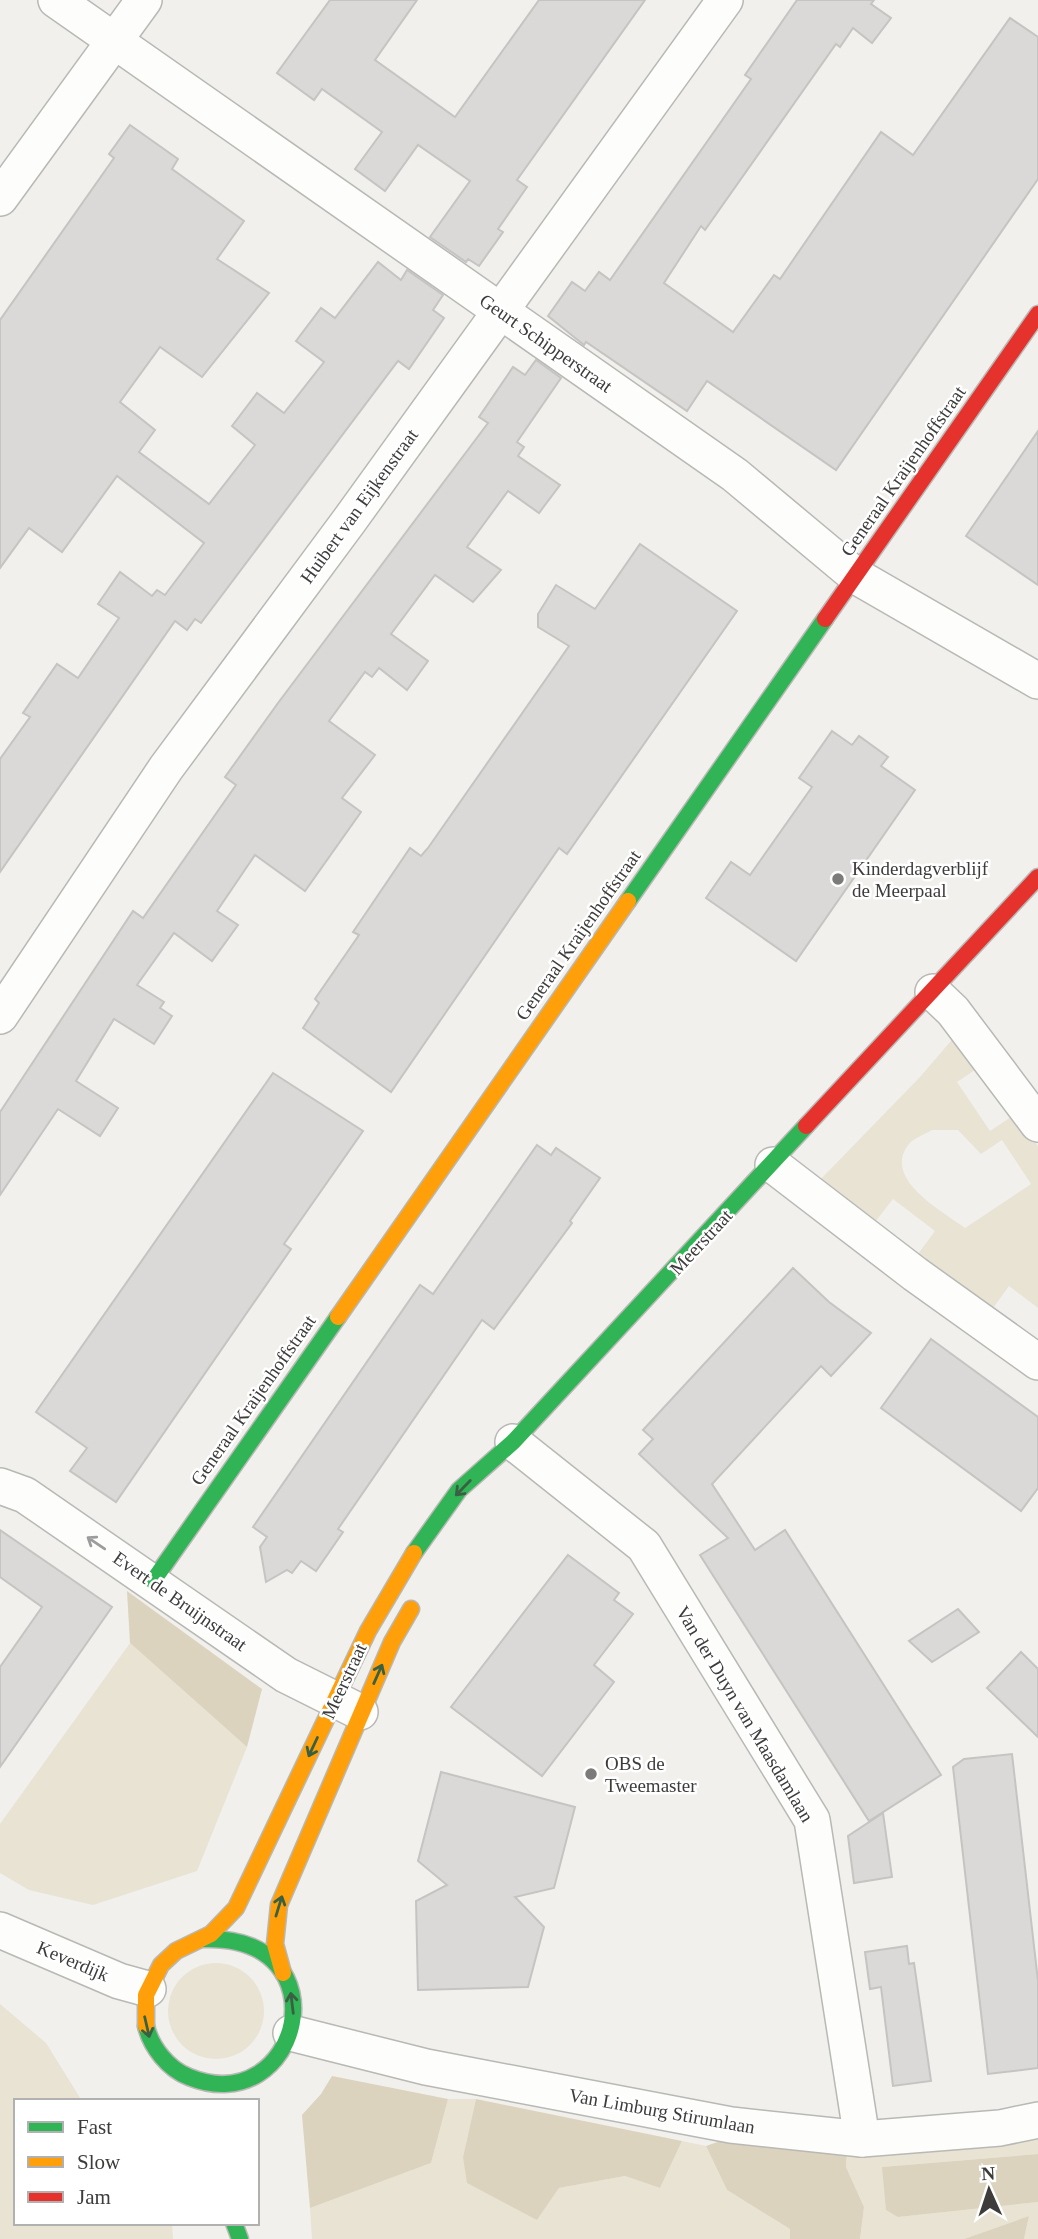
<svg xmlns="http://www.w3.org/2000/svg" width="1038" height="2239" viewBox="0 0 1038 2239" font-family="'Times New Roman',serif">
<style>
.green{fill:#e9e3d3;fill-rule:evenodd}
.forest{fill:#dbd3bd}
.building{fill:#dad9d7;stroke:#c5c4c2;stroke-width:2}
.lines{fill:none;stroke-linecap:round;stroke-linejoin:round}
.street-casing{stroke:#b8b8b5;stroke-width:38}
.fast-casing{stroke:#b8b8b5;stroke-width:19}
.slow-casing{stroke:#b8b8b5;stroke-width:19}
.jam-casing{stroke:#b8b8b5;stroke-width:19}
.street{stroke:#fdfdfc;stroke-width:35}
.fast{stroke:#30b455;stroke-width:16}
.slow{stroke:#ff9f0a;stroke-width:16}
.jam{stroke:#e5322d;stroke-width:16}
.oneway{stroke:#396043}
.oneway2{stroke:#9d9c9c}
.poi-dot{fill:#7c7b79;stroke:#fff;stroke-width:2.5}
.labels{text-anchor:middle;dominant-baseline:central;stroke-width:5;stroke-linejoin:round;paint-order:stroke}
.street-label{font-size:19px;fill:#3d3c3b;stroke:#fff}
.poi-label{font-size:19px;fill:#3d3c3b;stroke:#fff;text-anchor:start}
</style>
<rect width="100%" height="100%" fill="#f1f0ed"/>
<!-- green -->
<g class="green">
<path d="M 956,1035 L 981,1066 L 957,1082 L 990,1131 L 1014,1115 L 1038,1146 L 1038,1308 L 1009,1286 L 993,1308 L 918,1254 L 935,1231 L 893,1199 L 875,1222 L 818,1182 L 920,1077 ZM 932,1130 L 958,1130 L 981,1154 L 1002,1140 L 1031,1184 L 965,1228 C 943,1211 881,1179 909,1144 C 914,1138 926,1134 932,1130 Z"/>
<path d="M 130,1643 L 247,1747 L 197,1871 L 93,1905 L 29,1890 L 0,1873 L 0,1824 Z"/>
<circle cx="216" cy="2011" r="48"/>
<path d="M 0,2004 L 46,2043 L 82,2101 L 16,2101 L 16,2223 L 172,2223 L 173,2239 L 0,2239 Z"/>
<path d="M 448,2099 L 476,2099 L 463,2157 L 537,2220 L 559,2188 L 625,2176 L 660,2188 L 682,2141 L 706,2146 L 727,2190 L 790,2229 L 790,2239 L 312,2239 L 310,2208 L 431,2163 Z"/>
<path d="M 1038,2133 L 1038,2154 L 882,2167 L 898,2217 L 1038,2202 L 1038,2239 L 1024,2239 L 1029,2216 L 964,2239 L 860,2239 L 864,2207 L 846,2167 L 847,2147 Z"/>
</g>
<!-- forest -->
<g class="forest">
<path d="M 127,1591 L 262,1689 L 247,1747 L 130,1643 Z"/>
<path d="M 332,2076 L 448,2099 L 431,2163 L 310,2208 L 302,2115 L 321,2094 Z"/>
<path d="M 476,2099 L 682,2141 L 660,2188 L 625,2176 L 559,2188 L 537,2220 L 467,2183 L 463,2157 Z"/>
<path d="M 726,2139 L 847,2147 L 846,2167 L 864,2207 L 860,2239 L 790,2239 L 790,2229 L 727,2190 L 706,2146 Z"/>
<path d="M 1038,2154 L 1038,2202 L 898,2217 L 886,2210 L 882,2167 Z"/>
<path d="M 1029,2216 L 1024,2239 L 964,2239 Z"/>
</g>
<!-- building -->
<g class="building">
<path d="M 330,0 L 417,0 L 375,60 L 455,117 L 539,0 L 645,0 L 517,180 L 527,187 L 498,229 L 503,232 L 479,266 L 468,259 L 466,262 L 430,237 L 470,181 L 418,145 L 385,191 L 355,169 L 382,132 L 322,89 L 314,100 L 277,73 Z"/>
<path d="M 797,0 L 874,0 L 871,4 L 891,18 L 872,43 L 853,28 L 840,47 L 836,44 L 705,230 L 701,226 L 664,283 L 733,332 L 774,275 L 780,279 L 881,132 L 913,155 L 1010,18 L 1038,37 L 1038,179 L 836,470 L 707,381 L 687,411 L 586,342 L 584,345 L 548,316 L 572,282 L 585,291 L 599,272 L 610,280 L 751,79 L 745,75 Z"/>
<path d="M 130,125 L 178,159 L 172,169 L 244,221 L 217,259 L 269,293 L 202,377 L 160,347 L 120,402 L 155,430 L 139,452 L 209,504 L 255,445 L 232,426 L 257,393 L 284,413 L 324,362 L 296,341 L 321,308 L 335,318 L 378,262 L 401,280 L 407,270 L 443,295 L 433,310 L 444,318 L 409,369 L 398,361 L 201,623 L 195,619 L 187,630 L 175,621 L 0,872 L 0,759 L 30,717 L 23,713 L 57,664 L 78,678 L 119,618 L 98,604 L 120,572 L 152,596 L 157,590 L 165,595 L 204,543 L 117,476 L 62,552 L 29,528 L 0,568 L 0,320 L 114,158 L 109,154 Z"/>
<path d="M 536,360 L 561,378 L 517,442 L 524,447 L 518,456 L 560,485 L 539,513 L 508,491 L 467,547 L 501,570 L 473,602 L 435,575 L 391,634 L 428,661 L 407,690 L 379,668 L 372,677 L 365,672 L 329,721 L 375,755 L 342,798 L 361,812 L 305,891 L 255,855 L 217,911 L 238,925 L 212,961 L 174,933 L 137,985 L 164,1002 L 160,1008 L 172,1016 L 154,1044 L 114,1019 L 76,1081 L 118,1108 L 100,1136 L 58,1109 L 0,1195 L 0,1112 L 133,911 L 143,918 L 236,785 L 225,777 L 278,703 L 488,423 L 479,417 L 513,367 L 525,375 Z"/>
<path d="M 1038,431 L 1038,585 L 966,536 Z"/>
<path d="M 640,544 L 737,611 L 567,854 L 559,848 L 391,1092 L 303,1028 L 319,1003 L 315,999 L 359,935 L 353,932 L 410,848 L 421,856 L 428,848 L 569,646 L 538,627 L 538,614 L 556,585 L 595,609 Z"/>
<path d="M 832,731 L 852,745 L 859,736 L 888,757 L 881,766 L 915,790 L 796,961 L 706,898 L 731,862 L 750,875 L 812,787 L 799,778 Z"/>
<path d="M 273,1073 L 363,1131 L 284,1244 L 291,1249 L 116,1502 L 70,1471 L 87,1448 L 36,1412 Z"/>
<path d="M 537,1145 L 551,1155 L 556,1148 L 600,1178 L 570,1221 L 572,1223 L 494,1329 L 482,1320 L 338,1529 L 343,1532 L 316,1571 L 301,1561 L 292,1573 L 287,1570 L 266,1582 L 260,1547 L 267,1537 L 253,1527 L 420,1285 L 433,1294 Z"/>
<path d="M 793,1268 L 829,1302 L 871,1333 L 831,1376 L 821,1366 L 712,1484 L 755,1550 L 785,1530 L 941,1775 L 869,1821 L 700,1555 L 728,1538 L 639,1454 L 653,1439 L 643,1430 Z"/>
<path d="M 931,1339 L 1038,1417 L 1038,1488 L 1021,1511 L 881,1408 Z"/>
<path d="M 0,1530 L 112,1607 L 0,1767 L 0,1667 L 42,1607 L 0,1577 Z"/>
<path d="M 568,1555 L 619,1593 L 614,1600 L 633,1614 L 594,1665 L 614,1682 L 542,1776 L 451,1707 Z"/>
<path d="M 958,1609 L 979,1632 L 932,1662 L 909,1641 Z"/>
<path d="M 1021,1652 L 1038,1669 L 1038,1737 L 987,1688 Z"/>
<path d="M 1012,1754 L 1038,1981 L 1038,2068 L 988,2074 L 953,1767 L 964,1759 Z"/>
<path d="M 441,1772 L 575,1807 L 554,1888 L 515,1897 L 544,1927 L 528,1987 L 418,1990 L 416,1901 L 447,1885 L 418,1861 Z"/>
<path d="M 883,1813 L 892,1877 L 854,1883 L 848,1836 Z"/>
<path d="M 907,1946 L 909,1964 L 914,1963 L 931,2081 L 893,2086 L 881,1987 L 870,1989 L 865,1952 Z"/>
</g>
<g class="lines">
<!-- street casing -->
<g class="street-casing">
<g id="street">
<path d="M 56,0 L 735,475 L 856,576 L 1038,681"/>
<path d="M 0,198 L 144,0"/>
<path d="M 933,992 L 953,1011 L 1038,1124"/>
<path d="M 0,1016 L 166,768 L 349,521 L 725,0"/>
<path d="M 773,1165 L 915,1274 L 1038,1362"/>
<path d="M 513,1442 L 644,1546 L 812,1820 L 862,2139"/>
<path d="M 0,1486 L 25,1495 L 286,1675 L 360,1712"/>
<path d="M 0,1930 L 119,1981 L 148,1989"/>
<path d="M 291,2033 L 426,2067 L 731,2125 L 862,2139 L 1000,2128 L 1038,2120"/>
</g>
</g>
<!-- fast casing -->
<g class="fast-casing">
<g id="fast">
<path d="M 628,901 L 825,619"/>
<path d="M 414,1553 L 459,1490 L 513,1442 L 806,1126"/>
<path d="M 153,1581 L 338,1317"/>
<path d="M 146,2026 C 151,2047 168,2069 189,2077 C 300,2122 347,1935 204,1939"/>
<path d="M 234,2223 L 240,2239"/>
</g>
</g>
<!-- slow casing -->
<g class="slow-casing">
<g id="slow">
<path d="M 338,1317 L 628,901"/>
<path d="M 283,1973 L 275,1944 L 279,1905 L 392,1642 L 411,1609"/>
<path d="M 146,2026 L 146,1995 L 161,1965 L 176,1951 L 211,1934 L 236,1908 L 368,1631 L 414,1553"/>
</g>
</g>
<!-- jam casing -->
<g class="jam-casing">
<g id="jam">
<path d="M 825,619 L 1038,314"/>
<path d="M 806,1126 L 1038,877"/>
</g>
</g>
<!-- street -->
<use href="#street" class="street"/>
<!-- fast -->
<use href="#fast" class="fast"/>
<!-- slow -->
<use href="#slow" class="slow"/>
<!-- jam -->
<use href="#jam" class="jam"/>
</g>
<!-- one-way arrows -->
<defs><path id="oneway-shaft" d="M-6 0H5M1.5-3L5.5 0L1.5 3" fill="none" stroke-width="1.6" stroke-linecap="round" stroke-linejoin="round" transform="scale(1.75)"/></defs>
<g class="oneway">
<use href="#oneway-shaft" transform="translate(463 1488) rotate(134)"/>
<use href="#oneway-shaft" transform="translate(378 1674) rotate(-66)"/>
<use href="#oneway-shaft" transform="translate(313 1747) rotate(115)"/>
<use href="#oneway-shaft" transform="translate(279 1906) rotate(-73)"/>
<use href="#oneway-shaft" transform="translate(292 2003) rotate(-97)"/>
<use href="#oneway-shaft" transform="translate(147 2027) rotate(77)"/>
</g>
<use class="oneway2" href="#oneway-shaft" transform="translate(96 1543) rotate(-146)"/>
<!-- markers -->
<g class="poi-dot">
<circle cx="838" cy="879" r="7"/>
<circle cx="591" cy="1774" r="7"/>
</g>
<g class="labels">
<!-- street labels -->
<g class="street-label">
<text transform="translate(546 343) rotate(35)">Geurt Schipperstraat</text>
<text transform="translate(903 471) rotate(-55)">Generaal Kraijenhoffstraat</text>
<text transform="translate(359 506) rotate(-54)">Huibert van Eijkenstraat</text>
<text transform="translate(578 935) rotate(-55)">Generaal Kraijenhoffstraat</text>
<text transform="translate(701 1242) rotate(-47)">Meerstraat</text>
<text transform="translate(253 1400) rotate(-55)">Generaal Kraijenhoffstraat</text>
<text transform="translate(180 1601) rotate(35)">Evert de Bruijnstraat</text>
<text transform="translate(344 1681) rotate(-65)">Meerstraat</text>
<text transform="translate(745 1714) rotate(59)">Van der Duyn van Maasdamlaan</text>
<text transform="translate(73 1961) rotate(23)">Keverdijk</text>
<text transform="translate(662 2111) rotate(10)">Van Limburg Stirumlaan</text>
</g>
<!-- poi labels -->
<g class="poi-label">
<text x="852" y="868">Kinderdagverblijf<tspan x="852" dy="22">de Meerpaal</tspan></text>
<text x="605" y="1763">OBS de<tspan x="605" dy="22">Tweemaster</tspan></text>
</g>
</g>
<!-- legend -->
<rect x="14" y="2099" width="245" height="126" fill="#ffffff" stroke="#b1b1b1" stroke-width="2"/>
<rect x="28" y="2122" width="35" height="10" fill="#30b455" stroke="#b1b1b1" stroke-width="2"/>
<text x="77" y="2134" font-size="21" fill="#3d3c3b">Fast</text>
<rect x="28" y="2157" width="35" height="10" fill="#ff9f0a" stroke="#b1b1b1" stroke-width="2"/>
<text x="77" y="2169" font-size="21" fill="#3d3c3b">Slow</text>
<rect x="28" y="2192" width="35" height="10" fill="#e5322d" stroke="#b1b1b1" stroke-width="2"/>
<text x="77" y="2204" font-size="21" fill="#3d3c3b">Jam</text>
<!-- north arrow -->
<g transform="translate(989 2190) rotate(357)" stroke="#ffffff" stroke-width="5" paint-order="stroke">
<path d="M0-5L12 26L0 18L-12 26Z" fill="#3d3c3b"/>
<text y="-10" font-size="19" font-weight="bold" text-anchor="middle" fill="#3d3c3b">N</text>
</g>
</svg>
